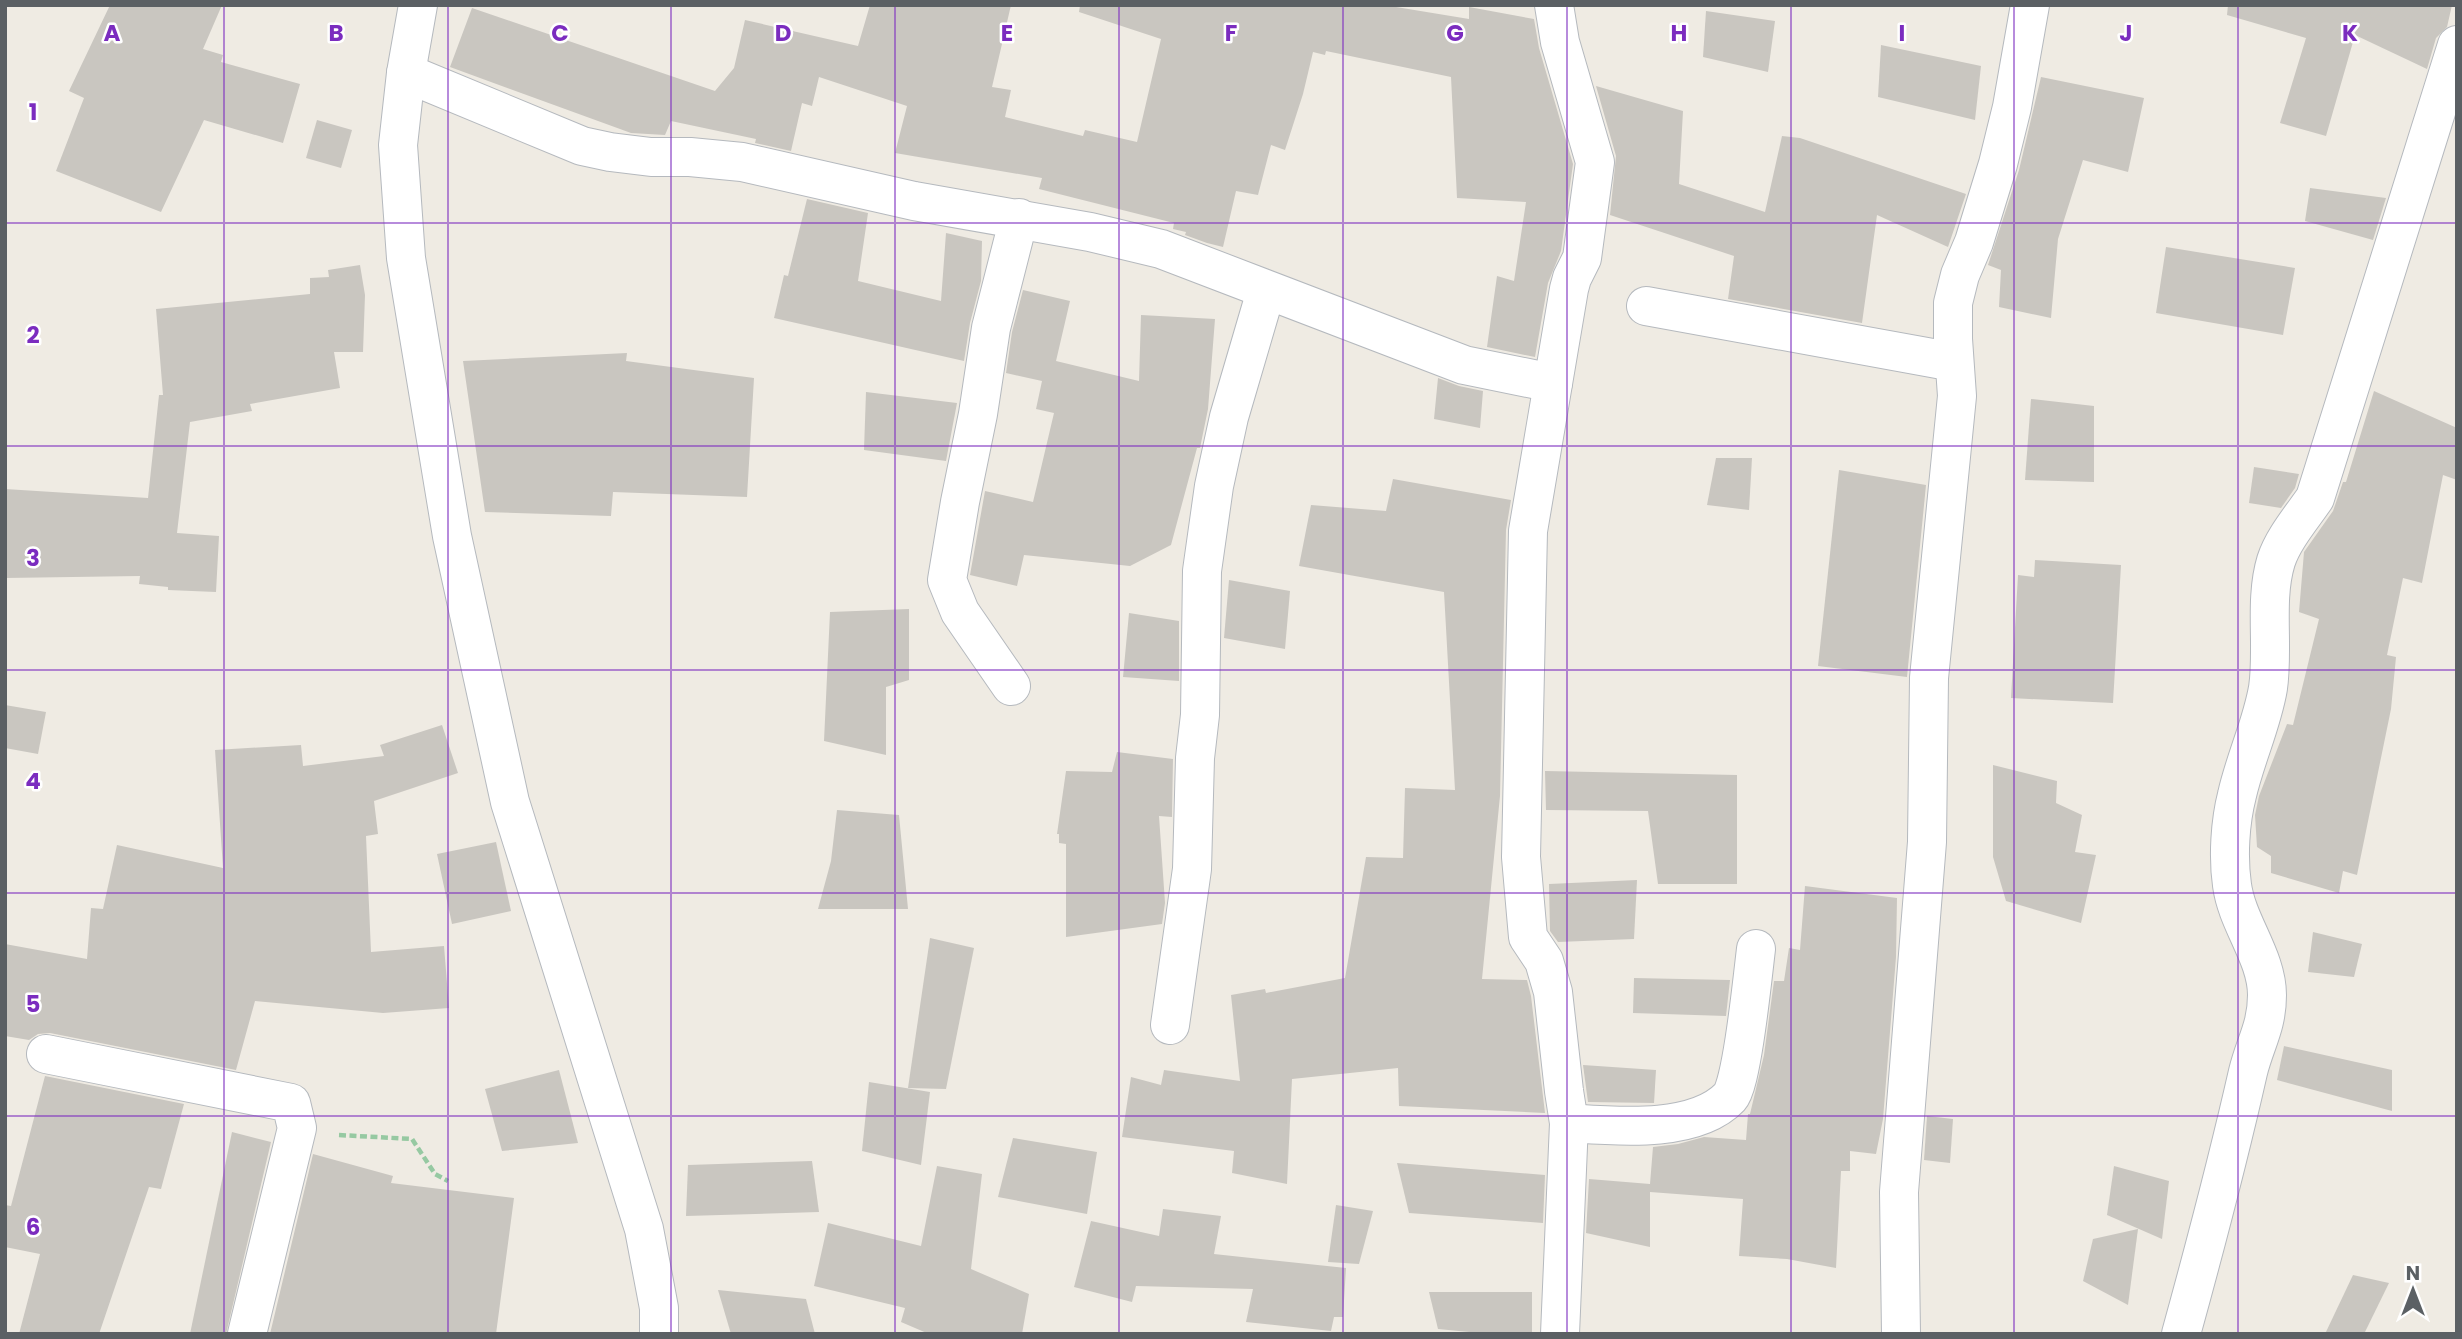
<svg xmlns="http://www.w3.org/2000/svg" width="2462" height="1339" viewBox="0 0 2462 1339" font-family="Poppins,sans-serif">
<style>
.building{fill:#c9c6c0}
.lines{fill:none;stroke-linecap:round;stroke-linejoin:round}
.street-casing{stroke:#b5b9be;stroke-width:40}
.path{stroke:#96c9a2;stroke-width:4.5;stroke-dasharray:7 3.5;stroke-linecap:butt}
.street{stroke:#fff;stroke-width:38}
.grid{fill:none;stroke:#7b2cbf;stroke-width:2;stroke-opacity:0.55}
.grid-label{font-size:23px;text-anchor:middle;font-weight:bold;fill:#7b2cbf;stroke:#fff;stroke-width:5;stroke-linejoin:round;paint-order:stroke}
</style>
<rect width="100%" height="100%" fill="#efebe3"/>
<!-- building -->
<g class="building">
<path d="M 110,5 L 222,5 L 203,49 L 223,55 L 221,62 L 300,84 L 283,143 L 204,120 L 161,212 L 56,171 L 84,98 L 69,91 Z"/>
<path d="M 870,5 L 1011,5 L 992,87 L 1011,90 L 1005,117 L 1083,136 L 1085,130 L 1137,142 L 1161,39 L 1079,12 L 1080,5 L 1384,5 L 1469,19 L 1469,7 L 1534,19 L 1539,48 L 1573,164 L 1561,251 L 1548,283 L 1535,357 L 1487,347 L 1497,276 L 1514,281 L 1526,202 L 1457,198 L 1451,77 L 1326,51 L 1325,55 L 1313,52 L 1303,94 L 1285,150 L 1271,145 L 1258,195 L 1236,191 L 1223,247 L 1207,243 L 1185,235 L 1186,232 L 1173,229 L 1174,223 L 1039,189 L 1042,178 L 895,153 L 907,106 L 819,77 L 812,106 L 802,103 L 791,151 L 755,143 L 756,139 L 671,121 L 665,135 L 631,133 L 450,67 L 472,8 L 715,91 L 734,68 L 745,20 L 858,46 Z"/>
<path d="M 2228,5 L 2452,5 L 2447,27 L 2436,38 L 2427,69 L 2355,35 L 2326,136 L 2280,123 L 2306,38 L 2227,15 Z"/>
<path d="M 1706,11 L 1775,21 L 1768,72 L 1703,57 Z"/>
<path d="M 1881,45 L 1981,66 L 1975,120 L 1878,97 Z"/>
<path d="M 2041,77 L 2144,98 L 2128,172 L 2083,160 L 2058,239 L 2051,318 L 1999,307 L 2001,270 L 1988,265 L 2019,170 Z"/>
<path d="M 1596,86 L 1683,111 L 1679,184 L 1765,212 L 1782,136 L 1800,138 L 1966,194 L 1948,247 L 1877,215 L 1862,323 L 1728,299 L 1734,256 L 1610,215 L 1616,156 Z"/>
<path d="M 317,120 L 352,130 L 341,168 L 306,158 Z"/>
<path d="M 2310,188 L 2386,198 L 2373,240 L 2305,221 Z"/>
<path d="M 807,199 L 868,213 L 858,281 L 941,301 L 946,233 L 982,241 L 981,281 L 970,323 L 964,361 L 774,318 L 784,275 L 788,276 Z"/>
<path d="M 2166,247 L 2295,268 L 2283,335 L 2156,313 Z"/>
<path d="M 360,265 L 365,295 L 363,352 L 334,352 L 340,388 L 250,404 L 252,411 L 190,422 L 177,533 L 219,536 L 216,592 L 168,590 L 168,587 L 139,584 L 140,576 L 5,578 L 5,489 L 148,498 L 159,395 L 163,395 L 156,309 L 310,294 L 310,278 L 329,277 L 328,270 Z"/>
<path d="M 1023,290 L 1070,301 L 1056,361 L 1139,381 L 1141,315 L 1215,319 L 1208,409 L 1200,448 L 1197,448 L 1171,545 L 1130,566 L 1024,555 L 1017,586 L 970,575 L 985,491 L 1033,502 L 1054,413 L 1036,409 L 1042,381 L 1006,373 L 1012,332 Z"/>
<path d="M 627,353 L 626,361 L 754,378 L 747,497 L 613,492 L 611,516 L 485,512 L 463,361 Z"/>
<path d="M 1438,378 L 1459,386 L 1483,391 L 1480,428 L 1434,419 Z"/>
<path d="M 2374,391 L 2457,428 L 2457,480 L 2443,475 L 2422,583 L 2403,578 L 2387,655 L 2396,657 L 2391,709 L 2357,875 L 2343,871 L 2339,893 L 2271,873 L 2271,856 L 2257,847 L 2255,815 L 2259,796 L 2287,724 L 2293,725 L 2319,619 L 2299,612 L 2304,552 L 2333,511 L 2343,482 L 2346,482 Z"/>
<path d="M 866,392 L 957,403 L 946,461 L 864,450 Z"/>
<path d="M 2031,399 L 2094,406 L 2094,482 L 2025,480 Z"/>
<path d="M 1716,458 L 1752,458 L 1749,510 L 1707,505 Z"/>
<path d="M 2254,467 L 2299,474 L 2295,488 L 2281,508 L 2249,503 Z"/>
<path d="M 1839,470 L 1926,485 L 1907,677 L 1818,666 Z"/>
<path d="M 1393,479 L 1511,500 L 1506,530 L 1500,796 L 1482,979 L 1527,980 L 1531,996 L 1545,1113 L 1399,1106 L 1398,1068 L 1292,1079 L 1287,1184 L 1232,1173 L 1234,1151 L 1122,1137 L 1131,1077 L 1161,1085 L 1164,1070 L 1240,1081 L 1231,995 L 1265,989 L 1266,993 L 1345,978 L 1366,857 L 1403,858 L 1405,788 L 1455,790 L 1444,592 L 1299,566 L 1311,505 L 1386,511 Z"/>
<path d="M 2035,560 L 2121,565 L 2113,703 L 2011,698 L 2018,575 L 2034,577 Z"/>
<path d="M 1229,580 L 1290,591 L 1285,649 L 1224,638 Z"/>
<path d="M 909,609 L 909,680 L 886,687 L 886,755 L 824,741 L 830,612 Z"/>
<path d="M 1129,613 L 1179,621 L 1179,681 L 1123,677 Z"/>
<path d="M 5,705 L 46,712 L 38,754 L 5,748 Z"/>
<path d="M 442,725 L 458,773 L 374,801 L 378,834 L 366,836 L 371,952 L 444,946 L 449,1008 L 383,1013 L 255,1001 L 236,1070 L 50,1033 L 38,1034 L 29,1040 L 5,1036 L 5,944 L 87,959 L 91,908 L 103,909 L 117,845 L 223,868 L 215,750 L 301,745 L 303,766 L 384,756 L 380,745 Z"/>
<path d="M 1117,752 L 1173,759 L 1172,817 L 1159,816 L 1165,903 L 1162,924 L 1066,937 L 1066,844 L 1059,843 L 1059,834 L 1057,834 L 1066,771 L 1112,772 Z"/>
<path d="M 1993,765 L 2057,781 L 2056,803 L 2082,815 L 2075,852 L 2096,855 L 2081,923 L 2006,901 L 1993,857 Z"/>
<path d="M 1545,771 L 1737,775 L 1737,884 L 1658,884 L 1648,811 L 1546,810 Z"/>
<path d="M 837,810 L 899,815 L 908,909 L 818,909 L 831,861 Z"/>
<path d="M 496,842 L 511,911 L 452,924 L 437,854 Z"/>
<path d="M 1637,880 L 1634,939 L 1558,942 L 1550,931 L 1549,884 Z"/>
<path d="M 1805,886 L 1897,898 L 1896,957 L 1883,1119 L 1876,1154 L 1850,1151 L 1850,1171 L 1841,1171 L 1836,1268 L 1787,1259 L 1739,1256 L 1743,1199 L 1650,1192 L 1650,1247 L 1586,1233 L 1589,1179 L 1650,1184 L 1653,1147 L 1678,1144 L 1704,1137 L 1746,1140 L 1748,1114 L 1750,1114 L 1764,1055 L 1774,981 L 1784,981 L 1789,948 L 1800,950 Z"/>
<path d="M 2313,932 L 2362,944 L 2354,977 L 2308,972 Z"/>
<path d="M 930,938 L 974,948 L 946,1089 L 908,1088 Z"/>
<path d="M 1634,978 L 1730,980 L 1726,1016 L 1633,1013 Z"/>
<path d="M 2284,1046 L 2392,1070 L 2392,1111 L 2277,1080 Z"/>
<path d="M 1583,1065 L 1656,1070 L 1654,1103 L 1588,1102 Z"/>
<path d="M 559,1070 L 578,1143 L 502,1151 L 485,1089 Z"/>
<path d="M 45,1076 L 184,1104 L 161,1189 L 149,1187 L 99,1334 L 19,1334 L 40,1254 L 5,1247 L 5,1205 L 11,1206 Z"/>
<path d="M 869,1082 L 930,1092 L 921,1165 L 862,1151 Z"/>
<path d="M 1927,1116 L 1953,1119 L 1950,1163 L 1924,1160 Z"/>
<path d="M 232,1132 L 271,1142 L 226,1334 L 190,1334 Z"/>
<path d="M 1013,1138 L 1097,1152 L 1087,1214 L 998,1197 Z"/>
<path d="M 313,1154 L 393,1176 L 391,1183 L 514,1198 L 496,1334 L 270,1334 Z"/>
<path d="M 812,1161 L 819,1212 L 686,1216 L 688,1165 Z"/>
<path d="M 1397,1163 L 1545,1175 L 1543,1223 L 1409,1213 Z"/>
<path d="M 937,1166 L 982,1174 L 971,1269 L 1029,1294 L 1022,1334 L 929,1334 L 901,1322 L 905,1308 L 814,1286 L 828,1223 L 921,1246 Z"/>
<path d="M 2114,1166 L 2169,1181 L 2162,1239 L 2107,1215 Z"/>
<path d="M 1336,1205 L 1373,1211 L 1359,1264 L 1328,1262 Z"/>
<path d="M 1163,1209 L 1221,1216 L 1214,1254 L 1346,1268 L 1343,1317 L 1334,1317 L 1331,1331 L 1246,1322 L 1253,1289 L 1136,1286 L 1132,1302 L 1074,1287 L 1091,1221 L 1159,1236 Z"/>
<path d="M 2138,1229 L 2128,1305 L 2083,1281 L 2093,1239 Z"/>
<path d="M 2353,1275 L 2389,1283 L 2364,1334 L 2325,1334 Z"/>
<path d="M 718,1290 L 806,1299 L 815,1334 L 731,1334 Z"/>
<path d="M 1429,1292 L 1532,1292 L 1532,1334 L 1490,1334 L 1438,1329 Z"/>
</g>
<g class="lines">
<!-- street casing -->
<g class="street-casing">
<g id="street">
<path d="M 418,5 L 406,73 L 398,145 L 406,258 L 452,536 L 510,802 L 644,1229 L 659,1308 L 659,1334"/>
<path d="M 1554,5 L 1560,42 L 1595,162 L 1582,258 L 1572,278 L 1569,289 L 1528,531 L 1521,857 L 1528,937 L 1544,961 L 1553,992 L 1564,1091 L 1569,1123 L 1560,1334"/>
<path d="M 406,73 L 582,146 L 610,152 L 651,157 L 690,157 L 742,162 L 914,201 L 1090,232 L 1161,249 L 1464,365 L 1553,383"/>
<path d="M 1646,306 L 1954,362"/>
<path d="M 1011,686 L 960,612 L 947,580 L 960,502 L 978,414 L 991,328 L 1019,218"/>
<path d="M 1170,1025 L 1192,869 L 1195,758 L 1200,715 L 1202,571 L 1214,486 L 1229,417 L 1266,291"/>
<path d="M 46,1054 L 291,1103 L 297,1128 L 247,1334"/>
<path d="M 1569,1123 C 1615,1126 1695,1134 1730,1097 C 1742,1084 1753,973 1756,949"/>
<path d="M 1901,1334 L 1899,1192 L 1927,842 L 1929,678 L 1957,396 L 1953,339 L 1953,303 L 1960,275 L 1974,242 L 1998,164 L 2012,107 L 2030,5"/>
<path d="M 2181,1334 C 2205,1247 2228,1160 2248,1072 C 2255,1043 2267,1027 2267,995 C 2267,957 2237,923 2232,885 C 2228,857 2230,822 2237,795 C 2245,759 2262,724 2268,688 C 2274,647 2264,600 2276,561 C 2283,539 2302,517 2315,498 L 2457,45"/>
</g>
</g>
<!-- path -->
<path class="path" d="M 339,1135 L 412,1139 L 435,1174 L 448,1181"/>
<!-- street -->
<use href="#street" class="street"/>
</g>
<!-- grid -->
<path class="grid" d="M 224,5 L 224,1334M 448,5 L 448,1334M 671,5 L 671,1334M 895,5 L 895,1334M 1119,5 L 1119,1334M 1343,5 L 1343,1334M 1567,5 L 1567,1334M 1791,5 L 1791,1334M 2014,5 L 2014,1334M 2238,5 L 2238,1334M 5,223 L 2457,223M 5,446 L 2457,446M 5,670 L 2457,670M 5,893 L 2457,893M 5,1116 L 2457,1116"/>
<g class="grid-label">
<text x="112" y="41">A</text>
<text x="336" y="41">B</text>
<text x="560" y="41">C</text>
<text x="783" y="41">D</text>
<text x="1007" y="41">E</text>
<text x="1231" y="41">F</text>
<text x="1455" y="41">G</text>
<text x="1679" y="41">H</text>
<text x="1902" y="41">I</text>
<text x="2126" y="41">J</text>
<text x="2350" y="41">K</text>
<text x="33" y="120">1</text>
<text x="33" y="343">2</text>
<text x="33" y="566">3</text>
<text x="33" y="789">4</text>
<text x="33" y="1012">5</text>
<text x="33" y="1235">6</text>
</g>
<!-- border -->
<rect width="2462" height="1339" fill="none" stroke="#5b6064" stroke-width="14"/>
<!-- north arrow -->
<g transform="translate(2413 1290)" stroke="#ffffff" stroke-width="5" paint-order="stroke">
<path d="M0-5L12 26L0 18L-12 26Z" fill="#5b6064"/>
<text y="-10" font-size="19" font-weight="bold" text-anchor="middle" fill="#5b6064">N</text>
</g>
</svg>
